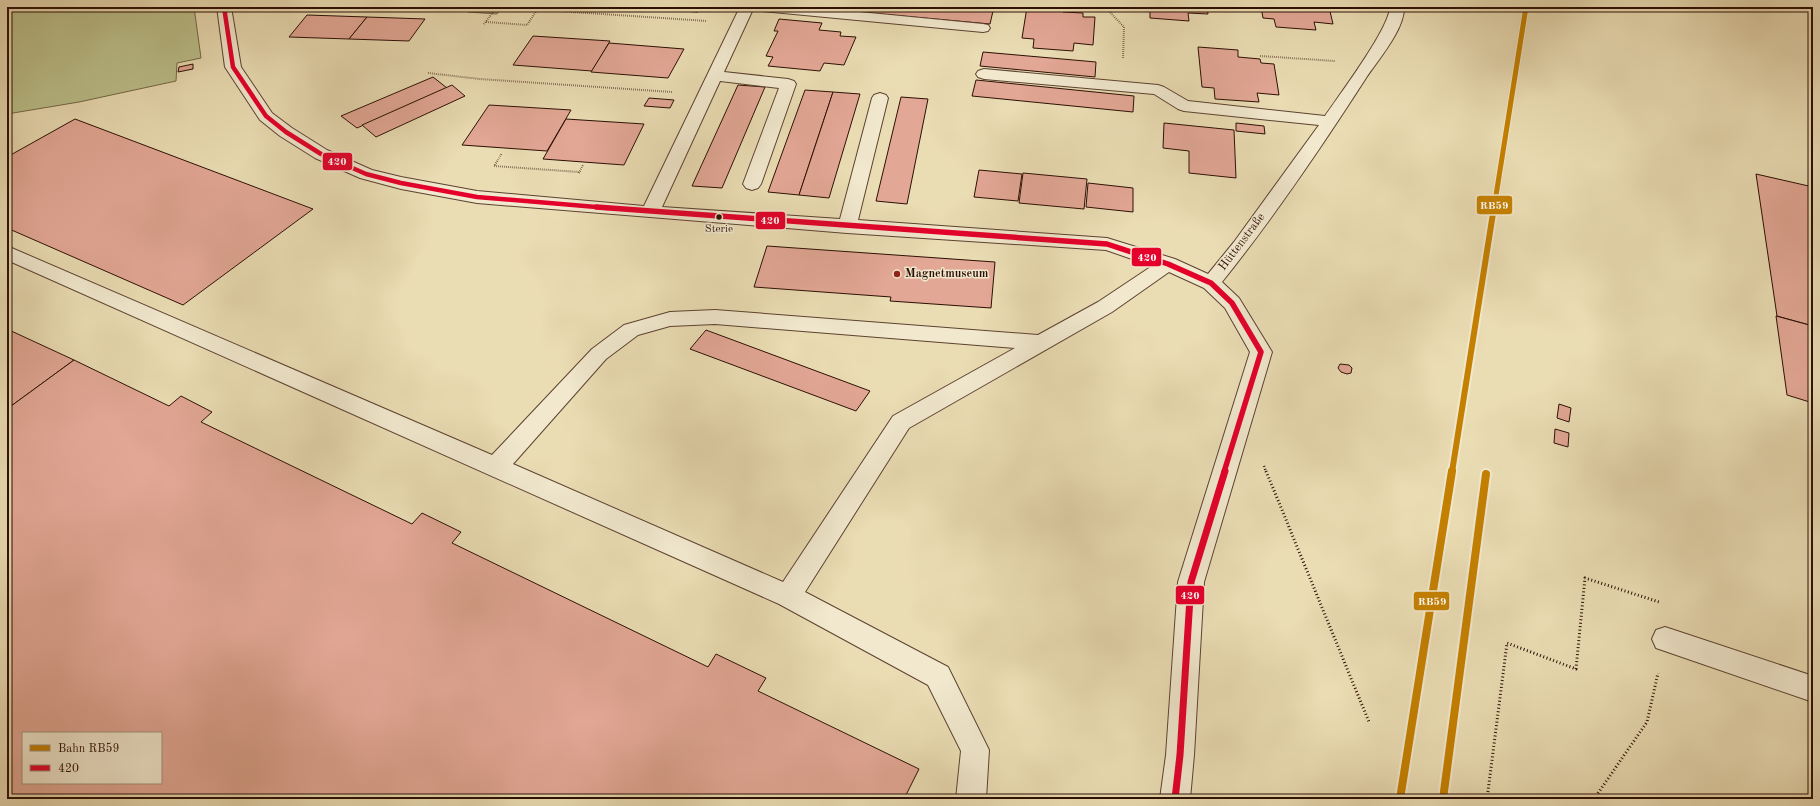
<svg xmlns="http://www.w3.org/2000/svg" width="1820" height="806" viewBox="0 0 1820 806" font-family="'Old Standard TT',serif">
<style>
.green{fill:#bbbf8a;stroke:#746747}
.building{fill:#e2a795;stroke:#2c0f04;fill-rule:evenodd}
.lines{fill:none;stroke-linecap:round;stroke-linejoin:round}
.minor-casing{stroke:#5c4230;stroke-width:2}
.path-far2{stroke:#2c0f04;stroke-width:2;stroke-dasharray:0.5 1.5;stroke-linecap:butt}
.path-far1{stroke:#2c0f04;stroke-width:2.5;stroke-dasharray:1 2;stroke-linecap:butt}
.path{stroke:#2c0f04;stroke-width:3;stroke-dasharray:1 2.5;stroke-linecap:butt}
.minor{fill:#f1e8ce;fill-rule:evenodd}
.bus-1-far2-casing{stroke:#f1e8ce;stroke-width:6}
.bus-1-far1-casing{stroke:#f1e8ce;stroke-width:8}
.bus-1-casing{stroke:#f1e8ce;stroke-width:10}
.bus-1-far2{stroke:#e4002b;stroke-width:4.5}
.bus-1-far1{stroke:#e4002b;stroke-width:5.5}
.bus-1{stroke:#e4002b;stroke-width:7}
.rail-1-far2-casing{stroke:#f1e8ce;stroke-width:7}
.rail-1-far1-casing{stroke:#f1e8ce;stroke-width:10}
.rail-1-casing{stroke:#f1e8ce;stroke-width:12}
.rail-1-far2{stroke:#c48001;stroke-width:5}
.rail-1-far1{stroke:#c48001;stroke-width:6}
.rail-1{stroke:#c48001;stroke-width:8}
.bus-dot{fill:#2c0f04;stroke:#f1e8ce;stroke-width:1.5}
.poi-dot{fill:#8f2418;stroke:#f1e8ce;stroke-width:1.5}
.labels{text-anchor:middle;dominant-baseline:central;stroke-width:3;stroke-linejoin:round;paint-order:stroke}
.bus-label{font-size:11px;fill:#2c0f04;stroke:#f1e8ce}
.street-label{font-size:12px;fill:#2c0f04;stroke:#f1e8ce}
.poi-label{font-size:12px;font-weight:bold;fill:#2c0f04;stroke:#f1e8ce;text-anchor:start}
.line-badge{stroke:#f1e8ce;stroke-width:1.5}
.badge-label{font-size:11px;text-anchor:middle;font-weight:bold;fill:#fff}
</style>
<rect width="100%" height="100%" fill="#eadcb3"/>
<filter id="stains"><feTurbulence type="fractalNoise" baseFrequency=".005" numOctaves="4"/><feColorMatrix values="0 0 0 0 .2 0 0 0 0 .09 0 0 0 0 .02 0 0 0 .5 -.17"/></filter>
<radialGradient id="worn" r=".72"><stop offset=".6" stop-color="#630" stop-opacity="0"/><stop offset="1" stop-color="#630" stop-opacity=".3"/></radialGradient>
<!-- green -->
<g class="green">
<path d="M 7,7 L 194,7 L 201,58 L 177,63 L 176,81 L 79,102 L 7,114 Z"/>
<path d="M 471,7 L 502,7 L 497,14 L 468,12 Z"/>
</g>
<!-- building -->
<g class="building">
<path d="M 648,7 L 700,7 L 698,12 L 647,9 Z"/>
<path d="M 848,7 L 952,7 L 993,11 L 990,24 L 847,11 Z"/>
<path d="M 1027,7 L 1063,7 L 1063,12 L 1083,13 L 1083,17 L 1095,17 L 1093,45 L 1074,43 L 1073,51 L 1033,48 L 1034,39 L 1022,38 Z"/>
<path d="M 1138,7 L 1207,7 L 1208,14 L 1188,13 L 1189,21 L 1150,18 L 1150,9 L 1138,8 Z"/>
<path d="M 1261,7 L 1329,7 L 1333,24 L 1314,22 L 1316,30 L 1276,27 L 1274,19 L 1263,18 Z"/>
<path d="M 307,15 L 367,17 L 349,39 L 289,37 Z"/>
<path d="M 367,17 L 425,19 L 409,41 L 349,39 Z"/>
<path d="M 779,19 L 822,23 L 819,30 L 841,32 L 840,36 L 856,37 L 844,65 L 824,63 L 820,71 L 768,66 L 773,57 L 766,56 L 778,31 L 774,31 Z"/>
<path d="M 533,36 L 610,41 L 592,71 L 513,65 Z"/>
<path d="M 609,43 L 684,49 L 668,78 L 591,72 Z"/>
<path d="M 1198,47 L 1238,50 L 1238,57 L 1260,59 L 1261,63 L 1274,64 L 1279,95 L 1257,93 L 1259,102 L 1215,99 L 1214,88 L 1202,87 Z"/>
<path d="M 983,52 L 1096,62 L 1095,77 L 980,66 Z"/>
<path d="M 193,64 L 193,69 L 178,72 L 179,67 Z"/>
<path d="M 433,77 L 447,88 L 357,128 L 341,116 Z"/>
<path d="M 976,80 L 1134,96 L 1133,112 L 972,96 Z"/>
<path d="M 452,85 L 465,96 L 376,137 L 362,125 Z"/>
<path d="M 738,85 L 765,87 L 722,188 L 692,186 Z"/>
<path d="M 805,90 L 833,92 L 799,195 L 768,192 Z"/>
<path d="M 833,92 L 860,94 L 829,198 L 799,195 Z"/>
<path d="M 901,97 L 928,99 L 907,204 L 876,201 Z"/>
<path d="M 649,98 L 674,100 L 670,108 L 644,106 Z"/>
<path d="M 489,105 L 571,110 L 547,151 L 462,145 Z"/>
<path d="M 75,119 L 313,209 L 183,305 L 7,228 L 7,157 Z"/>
<path d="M 566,119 L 644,124 L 624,165 L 543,159 Z"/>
<path d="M 1164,123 L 1234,130 L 1236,178 L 1189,173 L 1189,151 L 1163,148 Z"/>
<path d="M 1236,123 L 1264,126 L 1265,134 L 1236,131 Z"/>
<path d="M 979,170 L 1022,174 L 1018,201 L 974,197 Z"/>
<path d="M 1023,173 L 1087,179 L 1084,209 L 1019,203 Z"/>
<path d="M 1756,174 L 1813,187 L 1813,326 L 1777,316 Z"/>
<path d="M 1088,183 L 1133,188 L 1133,212 L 1086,207 Z"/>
<path d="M 767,246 L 995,262 L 991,308 L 890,301 L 891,297 L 754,287 Z"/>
<path d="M 1776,316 L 1813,326 L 1813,403 L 1787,395 Z"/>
<path d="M 7,329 L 74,360 L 7,409 Z"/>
<path d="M 706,330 L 870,391 L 856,411 L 690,349 Z"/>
<path d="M 74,360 L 169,406 L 181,396 L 212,412 L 201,422 L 412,524 L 422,513 L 461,532 L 452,543 L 706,666 L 708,667 L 716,654 L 766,678 L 758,691 L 919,769 L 904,799 L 7,799 L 7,409 ZM 23,733 L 161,733 L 161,783 L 23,783 Z"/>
<path d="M 1340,364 L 1349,365 L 1352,368 L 1351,373 L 1347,374 L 1341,372 L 1338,368 Z"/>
<path d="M 1559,404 L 1571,408 L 1569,422 L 1557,418 Z"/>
<path d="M 1555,429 L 1569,433 L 1568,447 L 1554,443 Z"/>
</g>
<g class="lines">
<!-- minor casing -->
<g class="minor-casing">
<g id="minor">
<path d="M 217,7 L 231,7 L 241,67 L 272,113 L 292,128 L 327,150 L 372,170 L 401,177 L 477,191 L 644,206 L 740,7 L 754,7 L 724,72 L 788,79 L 794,81 L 796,84 L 761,184 L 758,188 L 752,190 L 746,188 L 743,184 L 779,88 L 720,81 L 662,207 L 840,219 L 872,98 L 874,95 L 880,93 L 886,95 L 888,98 L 858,220 L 1107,238 L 1175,259 L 1208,274 L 1234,242 L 1319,125 L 1184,111 L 1178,109 L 1154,94 L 984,79 L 978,77 L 976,74 L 978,71 L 984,69 L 1158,85 L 1164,87 L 1188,101 L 1325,116 C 1340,94 1389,29 1390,7 L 1404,7 C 1405,29 1378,60 1366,78 C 1321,148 1274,217 1222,282 L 1239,298 L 1272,352 L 1204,582 L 1194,755 L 1190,799 L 1160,799 L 1166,755 L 1178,582 L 1250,352 L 1225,308 L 1204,288 L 1169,272 L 1112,312 L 909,428 L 805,592 L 948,667 L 989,750 L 986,799 L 956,799 L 961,751 L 928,685 L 779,604 L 7,260 L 7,246 L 492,455 L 592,349 L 624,325 L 670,312 L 715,310 L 1038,335 L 1098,302 L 1152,266 L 1106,250 L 847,233 L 477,203 L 401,189 L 360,178 L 315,158 L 280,136 L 260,120 L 225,67 ZM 715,324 L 1015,348 L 893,416 L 783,582 L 513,464 L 606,359 L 638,335 L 670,326 Z"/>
<path d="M 755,7 L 808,7 L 983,24 L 988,25 L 990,28 L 988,31 L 983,32 L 762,11 L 757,10 Z"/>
<path d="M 1665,627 L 1813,676 L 1813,702 L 1656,648 L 1652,639 L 1656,630 Z"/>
</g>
</g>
<!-- path-far2 -->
<g class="path-far2">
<path d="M 1105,7 L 1124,27 L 1123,59"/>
<path d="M 1071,8 L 1074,7"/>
<path d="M 486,22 L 527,25 L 537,10"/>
<path d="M 484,24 L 497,7 L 707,21"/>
<path d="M 1260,56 L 1335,61"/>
<path d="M 428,73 L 480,79 L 672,92"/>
<path d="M 495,165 L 502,153"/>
<path d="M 494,166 L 579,172"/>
<path d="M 579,173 L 583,165"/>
</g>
<!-- path-far1 -->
<path class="path-far1" d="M 1264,466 L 1266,472"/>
<!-- path -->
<g class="path">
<path d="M 1266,471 L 1369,722"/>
<path d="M 1487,799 L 1507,643 L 1576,669 L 1585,578 L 1659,602"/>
<path d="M 1594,799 L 1647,722 L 1658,673"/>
</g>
<!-- minor -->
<use href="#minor" class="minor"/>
<!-- bus-1-far2 casing -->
<g class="bus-1-far2-casing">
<path id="bus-1-far2" d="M 224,7 L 233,67 L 266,116 L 286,132 L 321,154 L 366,174 L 401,183 L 477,197 L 608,208"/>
</g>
<!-- bus-1-far1 casing -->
<g class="bus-1-far1-casing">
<path id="bus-1-far1" d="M 596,207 L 1107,244 L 1168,264 L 1211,283 L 1232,303 L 1261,352 L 1224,472"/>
</g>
<!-- bus-1 casing -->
<g class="bus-1-casing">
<path id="bus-1" d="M 1175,799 L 1180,755 L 1191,582 L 1225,471"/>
</g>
<!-- bus-1-far2 -->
<use href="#bus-1-far2" class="bus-1-far2"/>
<!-- bus-1-far1 -->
<use href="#bus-1-far1" class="bus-1-far1"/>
<!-- bus-1 -->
<use href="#bus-1" class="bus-1"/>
<!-- rail-1-far2 casing -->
<g class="rail-1-far2-casing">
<path id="rail-1-far2" d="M 1494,208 L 1526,7"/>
</g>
<!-- rail-1-far1 casing -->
<g class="rail-1-far1-casing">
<path id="rail-1-far1" d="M 1452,472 L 1494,207"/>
</g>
<!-- rail-1 casing -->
<g class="rail-1-casing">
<g id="rail-1">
<path d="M 1400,799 L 1452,471"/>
<path d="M 1443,799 L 1486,474"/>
</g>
</g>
<!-- rail-1-far2 -->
<use href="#rail-1-far2" class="rail-1-far2"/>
<!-- rail-1-far1 -->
<use href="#rail-1-far1" class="rail-1-far1"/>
<!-- rail-1 -->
<use href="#rail-1" class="rail-1"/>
</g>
<!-- markers -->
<circle class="bus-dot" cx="719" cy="217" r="3.5"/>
<circle class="poi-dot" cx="897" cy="274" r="4"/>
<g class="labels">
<!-- bus labels -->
<g class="bus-label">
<text x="719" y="229">Sterie</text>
</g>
<!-- street labels -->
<g class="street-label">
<text transform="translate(1242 242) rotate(-53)">Hüttenstraße</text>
</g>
<!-- poi labels -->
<g class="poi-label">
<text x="905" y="274">Magnetmuseum</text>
</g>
</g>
<g class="line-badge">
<rect x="322" y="152" width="31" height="19" rx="4" fill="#e4002b"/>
<rect x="1476" y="195" width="37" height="20" rx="4" fill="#c48001"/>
<rect x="755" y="211" width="31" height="19" rx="4" fill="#e4002b"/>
<rect x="1131" y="247" width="31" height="20" rx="4" fill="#e4002b"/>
<rect x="1175" y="585" width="30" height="20" rx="4" fill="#e4002b"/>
<rect x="1413" y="591" width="37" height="20" rx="4" fill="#c48001"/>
</g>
<g class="badge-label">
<text x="337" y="165">420</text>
<text x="1494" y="209">RB59</text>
<text x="770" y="224">420</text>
<text x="1147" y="261">420</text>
<text x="1190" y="599">420</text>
<text x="1432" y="605">RB59</text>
</g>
<!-- margin -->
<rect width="1820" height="806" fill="none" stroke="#eadcb3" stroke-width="24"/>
<rect x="8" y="8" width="1804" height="790" fill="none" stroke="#2c0f04" stroke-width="2"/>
<rect x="12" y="12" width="1796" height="782" fill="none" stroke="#2c0f04"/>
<!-- legend -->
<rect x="22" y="732" width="140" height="52" fill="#f1e8ce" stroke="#a2917d"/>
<rect x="30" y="745" width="20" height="6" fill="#c48001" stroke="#a2917d"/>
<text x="58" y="752" font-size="12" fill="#2c0f04">Bahn RB59</text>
<rect x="30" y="765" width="20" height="6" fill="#e4002b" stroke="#a2917d"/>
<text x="58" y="772" font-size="12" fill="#2c0f04">420</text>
<rect width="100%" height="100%" filter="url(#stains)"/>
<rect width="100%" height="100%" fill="url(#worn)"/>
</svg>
